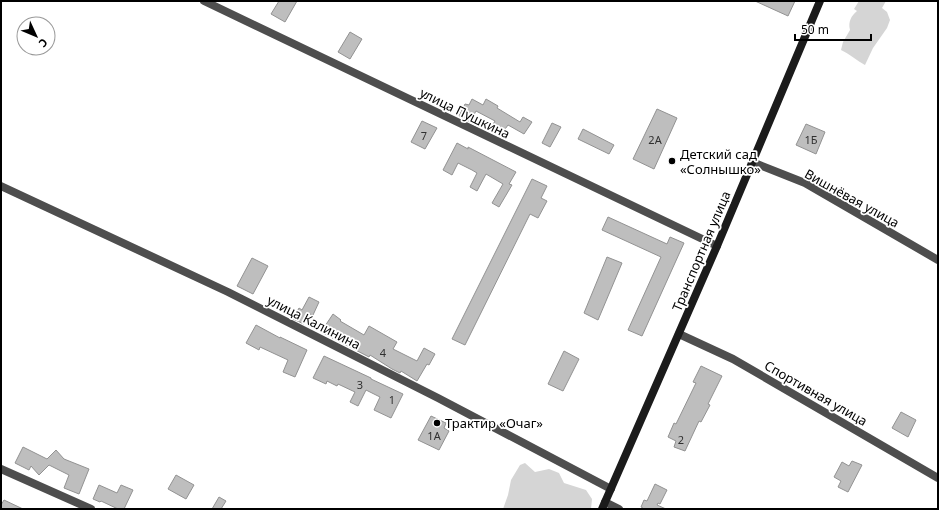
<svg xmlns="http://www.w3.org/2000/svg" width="939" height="510" viewBox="0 0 939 510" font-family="'Noto Sans',sans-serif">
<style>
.green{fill:#d5d5d5}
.building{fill:#bebebe;stroke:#929292}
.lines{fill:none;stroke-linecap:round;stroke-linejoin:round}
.street{stroke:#4e4e4e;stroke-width:8}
.secondary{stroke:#1b1b1b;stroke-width:8}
.poi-dot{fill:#000;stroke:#fff;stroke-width:1.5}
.labels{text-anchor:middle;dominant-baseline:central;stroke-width:3.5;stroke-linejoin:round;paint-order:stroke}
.number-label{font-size:11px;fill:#303030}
.street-label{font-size:13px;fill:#000;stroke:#fff}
.poi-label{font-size:13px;fill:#000;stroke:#fff;text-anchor:start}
</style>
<rect width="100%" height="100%" fill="#fff"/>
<!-- green -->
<g class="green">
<path d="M 859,1 L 886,1 L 882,8 L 887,12 L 890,20 L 887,28 L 873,48 L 865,65 C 857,61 850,54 841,50 L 843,42 L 850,30 C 848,22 851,16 857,11 L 854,9 Z"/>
<path d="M 525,463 L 535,472 L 549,469 L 559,473 L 564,483 L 586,490 L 592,499 L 591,509 L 503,509 L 508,495 L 511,480 L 520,465 Z"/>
</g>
<!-- building -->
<g class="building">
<path d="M 279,1 L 297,1 L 285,22 L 271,14 Z"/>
<path d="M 755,1 L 795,1 L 788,16 Z"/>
<path d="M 350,32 L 362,39 L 350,59 L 338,52 Z"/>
<path d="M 472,99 L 483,105 L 486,99 L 498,106 L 497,108 L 520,122 L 523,117 L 532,122 L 524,134 L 508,125 L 503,132 L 492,126 L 495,121 L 476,111 L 470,122 L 459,116 L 465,104 L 469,105 Z"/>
<path d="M 657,109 L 677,118 L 654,169 L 633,159 Z"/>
<path d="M 422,121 L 437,128 L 425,149 L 411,142 Z"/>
<path d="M 552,123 L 561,127 L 550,147 L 542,143 Z"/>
<path d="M 806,124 L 825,132 L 816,154 L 796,145 Z"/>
<path d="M 583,129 L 614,145 L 609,154 L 578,139 Z"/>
<path d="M 457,143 L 468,149 L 468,147 L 516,172 L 509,184 L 512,185 L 499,207 L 492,203 L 503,184 L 486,174 L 477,191 L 470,187 L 477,173 L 472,170 L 458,163 L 452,175 L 443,170 Z"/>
<path d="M 532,179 L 547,186 L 541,198 L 547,201 L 538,218 L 530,214 L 465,345 L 452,339 Z"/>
<path d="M 608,217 L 667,244 L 670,237 L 684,243 L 642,336 L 628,330 L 661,257 L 602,230 Z"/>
<path d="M 607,257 L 622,263 L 598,320 L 584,313 Z"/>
<path d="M 252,258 L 268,266 L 253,294 L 237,286 Z"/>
<path d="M 309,297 L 319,302 L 313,315 L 310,314 L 304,324 L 293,319 L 299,308 L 302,310 Z"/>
<path d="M 333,314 L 341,320 L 340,321 L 364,335 L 369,326 L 397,342 L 393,349 L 417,361 L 424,348 L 435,354 L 429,365 L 427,364 L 417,381 L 401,371 L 400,373 L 392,369 L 370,355 L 369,357 L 321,332 Z"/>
<path d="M 256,325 L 280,338 L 280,337 L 307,350 L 295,377 L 283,372 L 288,360 L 260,347 L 259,350 L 246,343 Z"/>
<path d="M 564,351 L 579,359 L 563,391 L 548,384 Z"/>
<path d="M 324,356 L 371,378 L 371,379 L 403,394 L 391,418 L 374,410 L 380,397 L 366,390 L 358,406 L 350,402 L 355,392 L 338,384 L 337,386 L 327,381 L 326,384 L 313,378 Z"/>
<path d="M 701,366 L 722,376 L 708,404 L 710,405 L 701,422 L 699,421 L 685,451 L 674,447 L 676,441 L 668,437 L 674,423 L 676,424 L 696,383 L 693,382 Z"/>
<path d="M 901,412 L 916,420 L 908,437 L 892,428 Z"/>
<path d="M 431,416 L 446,423 L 444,428 L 449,431 L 439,450 L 418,440 Z"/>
<path d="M 23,447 L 47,459 L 56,450 L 64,459 L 89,469 L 79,494 L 64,488 L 69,475 L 49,465 L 39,475 L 31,466 L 29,470 L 15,463 Z"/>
<path d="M 852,461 L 862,465 L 848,492 L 838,487 L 841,481 L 834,477 L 842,462 L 849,466 Z"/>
<path d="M 176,475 L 194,485 L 186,499 L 168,489 Z"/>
<path d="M 655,484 L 667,490 L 660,504 L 658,503 L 657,505 L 666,509 L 643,509 L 643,508 L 641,507 L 644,500 L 647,501 Z"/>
<path d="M 99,485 L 117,493 L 121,485 L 133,490 L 124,509 L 118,509 L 101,501 L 100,502 L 93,499 Z"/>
<path d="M 219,497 L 226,501 L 221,509 L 212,509 Z"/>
<path d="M 4,500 L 23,509 L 1,509 L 1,505 Z"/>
</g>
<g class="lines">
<!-- street -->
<g class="street">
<path d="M 204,1 L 717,246"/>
<path d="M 752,162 L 805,183 L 938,260"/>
<path d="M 1,186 L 228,292 L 438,398 L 611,489"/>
<path d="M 679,334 L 733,359 L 938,478"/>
<path d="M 1,469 L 91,509"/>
<path d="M 605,502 L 619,509"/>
</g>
<!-- secondary -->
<path class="secondary" d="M 602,509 L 717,246 L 820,1"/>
</g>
<!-- markers -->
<g class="poi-dot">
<circle cx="672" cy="161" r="4"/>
<circle cx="437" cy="423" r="4"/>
</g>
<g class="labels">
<!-- number labels -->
<g class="number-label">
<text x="424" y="135">7</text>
<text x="655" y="139">2А</text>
<text x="811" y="139">1Б</text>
<text x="383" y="352">4</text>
<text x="360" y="384">3</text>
<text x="392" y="399">1</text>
<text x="434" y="435">1А</text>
<text x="681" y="439">2</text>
</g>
<!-- street labels -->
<g class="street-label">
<text transform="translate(465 113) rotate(26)">улица Пушкина</text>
<text transform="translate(852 198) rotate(29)">Вишнёвая улица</text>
<text transform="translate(701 251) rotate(-67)">Транспортная улица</text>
<text transform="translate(314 322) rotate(27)">улица Калинина</text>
<text transform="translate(816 393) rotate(30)">Спортивная улица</text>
</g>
<!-- poi labels -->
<g class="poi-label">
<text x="680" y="154">Детский сад<tspan x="680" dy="15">«Солнышко»</tspan></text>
<text x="445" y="423">Трактир «Очаг»</text>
</g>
</g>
<!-- border -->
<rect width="939" height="510" fill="none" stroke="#000000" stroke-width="4"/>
<!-- north arrow -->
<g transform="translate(36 36) rotate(134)"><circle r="19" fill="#ffffff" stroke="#999999"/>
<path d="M0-3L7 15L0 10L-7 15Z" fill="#000000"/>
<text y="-6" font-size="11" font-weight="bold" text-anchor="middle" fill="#000000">С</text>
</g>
<!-- scale -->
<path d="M795 34v6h76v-6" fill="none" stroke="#000000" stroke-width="2"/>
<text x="801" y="34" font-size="12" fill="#000000" stroke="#ffffff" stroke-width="3" paint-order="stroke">50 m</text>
</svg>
